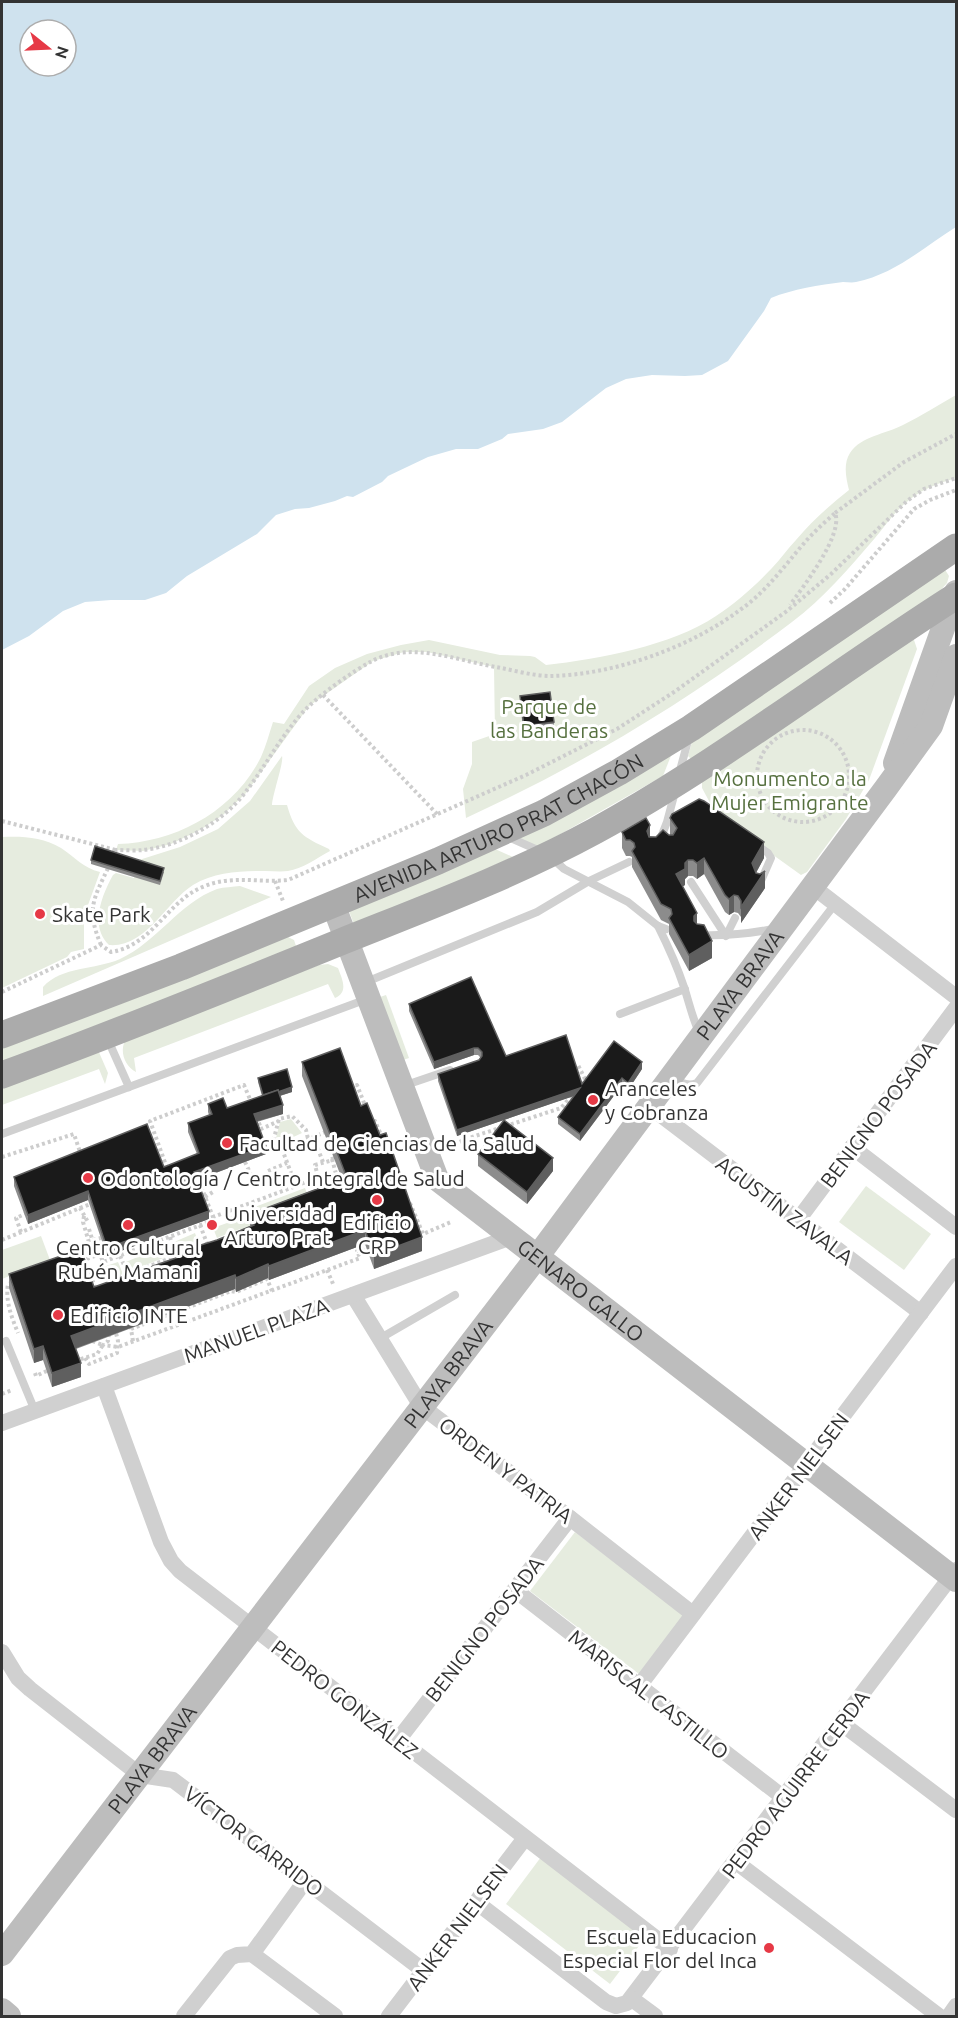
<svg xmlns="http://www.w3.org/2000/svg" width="958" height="2018" viewBox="0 0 958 2018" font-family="Ubuntu,sans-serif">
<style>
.green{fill:#e6ecdf}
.water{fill:#cfe2ee;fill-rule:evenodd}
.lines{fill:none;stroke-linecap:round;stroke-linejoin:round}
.path{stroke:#cdcdcd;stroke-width:4;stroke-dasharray:3 3;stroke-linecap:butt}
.lane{stroke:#d0d0d0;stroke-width:8}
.street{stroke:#d0d0d0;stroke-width:16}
.secondary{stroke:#bdbdbd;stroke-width:24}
.primary{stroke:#ababab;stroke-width:27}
.wall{fill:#8c8c8c}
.shaded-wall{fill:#5f5f5f}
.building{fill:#1a1a1a;stroke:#5f5f5f;stroke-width:1.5}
.poi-dot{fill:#e63946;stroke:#fff;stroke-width:2}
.labels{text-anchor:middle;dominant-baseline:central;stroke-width:6;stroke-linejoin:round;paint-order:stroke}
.park-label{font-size:21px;fill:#56703f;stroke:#fff}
.street-label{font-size:21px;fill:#333;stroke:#fff}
.poi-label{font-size:21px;fill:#333;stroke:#fff;text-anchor:start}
</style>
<rect width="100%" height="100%" fill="#fff"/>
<!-- green -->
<g class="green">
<path d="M 956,395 L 956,478 C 939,483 922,489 908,501 C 895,511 885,526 875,538 C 849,568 824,598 792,622 C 691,699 582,765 466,818 L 463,789 L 472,764 L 472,742 L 495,734 L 494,667 L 427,652 L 404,652 L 373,661 L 309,706 L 246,793 L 223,815 L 200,830 L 171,844 L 143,851 L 116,850 L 118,844 C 176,842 234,811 261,757 C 266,746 269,734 273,722 L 284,724 L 309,686 L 335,668 L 367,654 L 401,645 L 429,640 L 500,655 L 530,656 L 535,657 L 546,665 C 599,659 671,646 716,616 C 736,603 756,585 772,568 C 781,559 787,549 796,540 C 812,521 830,505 849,490 C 846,478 843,464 850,453 C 861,436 886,434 903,425 C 921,416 938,405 956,395 Z"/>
<path d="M 944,568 L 949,576 L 947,583 L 939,592 L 692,759 L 690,758 L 688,756 L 692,742 Z"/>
<path d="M 909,636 L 914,640 L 917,649 L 869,780 L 846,819 L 807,872 L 801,875 L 716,814 L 702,788 L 702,780 Z"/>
<path d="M 672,753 L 663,776 L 536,848 L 514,836 Z"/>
<path d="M 282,756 C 284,762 273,793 272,805 L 287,805 C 295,833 303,837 329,849 L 330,851 C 317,858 302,869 288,871 C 281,872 273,871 265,871 C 241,871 215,872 193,885 C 166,902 146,948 109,945 C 89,926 102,895 113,875 L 116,873 L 134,878 L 139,860 L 180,847 L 218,829 L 250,801 Z"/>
<path d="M 2,837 C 22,836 43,837 61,848 C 75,857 83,868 100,872 L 84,916 L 84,949 L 71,952 L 67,957 L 2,988 Z"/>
<path d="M 495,849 L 513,857 L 355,927 L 349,911 Z"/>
<path d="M 240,886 L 271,897 L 43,996 L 43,987 C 62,966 95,970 120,959 C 157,942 179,903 217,889 C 224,887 233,887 240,886 Z"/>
<path d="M 288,937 L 294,940 L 297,949 L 2,1062 L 2,1043 Z"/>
<path d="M 328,964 L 338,968 C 342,979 349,992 335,998 L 328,984 L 134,1058 L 136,1072 C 124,1066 119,1050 126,1039 L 319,965 Z"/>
<path d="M 386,995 L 409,1058 L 397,1062 L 374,999 Z"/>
<path d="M 98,1050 L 108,1073 L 105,1084 L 99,1069 L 2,1105 L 2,1085 Z"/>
<path d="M 291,1119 L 302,1133 L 274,1146 L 280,1122 Z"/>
<path d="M 866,1186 L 931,1234 L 904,1270 L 839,1222 Z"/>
<path d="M 305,1188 L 311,1205 L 246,1230 L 240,1229 L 217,1238 L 213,1228 L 227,1223 L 226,1218 Z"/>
<path d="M 195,1233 L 199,1245 L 178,1253 L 174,1242 Z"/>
<path d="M 41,1236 L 50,1260 L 2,1279 L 2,1250 Z"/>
<path d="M 167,1244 L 171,1255 L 130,1271 L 126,1262 Z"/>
<path d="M 118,1262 L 123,1274 L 99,1282 L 94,1270 Z"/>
<path d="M 575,1532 L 684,1615 L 639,1674 L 530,1591 Z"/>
<path d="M 541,1857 L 645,1938 L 610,1984 L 506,1904 Z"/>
</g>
<!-- water -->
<path class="water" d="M 2,2 L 956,2 L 956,227 C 924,247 895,274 856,282 C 852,283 847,282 843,282 C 819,285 793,289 771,298 L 764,311 L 728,361 L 702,375 L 685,376 L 652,375 L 626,379 L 606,388 L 562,422 L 543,429 L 508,434 L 502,439 L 478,449 L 456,449 L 428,457 L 388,476 L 382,482 L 353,497 L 347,496 L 335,501 L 309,508 L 295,509 L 276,515 L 257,534 L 187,576 L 166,593 L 145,600 L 111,600 L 85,602 L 63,611 L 29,636 L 2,650 ZM 30,30 L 66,30 L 66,66 L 30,66 Z"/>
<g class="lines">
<!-- path -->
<g class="path">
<path d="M 835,513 L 904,462 L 956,434"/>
<path d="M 830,603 L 845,589 L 914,509 L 930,500 L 956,490"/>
<path d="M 323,695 L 438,815"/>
<circle cx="803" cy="776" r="46"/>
<path d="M 2,821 L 116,850"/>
<path d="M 113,857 L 116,850 C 125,850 135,851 143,850 C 181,846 225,821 247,790 C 267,764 285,729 309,706 C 325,691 352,672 372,661 C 412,641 455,660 496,667 C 513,670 533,676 550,676 C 613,675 689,648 740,610 C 766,592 785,565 806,541 C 815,531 825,522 835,513 C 844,534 803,587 790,605"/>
<path d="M 275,881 L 283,901"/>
<path d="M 101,945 C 86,909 93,900 109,866"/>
<path d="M 2,992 L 101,945 L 111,952 C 154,945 167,900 205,886 C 232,875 260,883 288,880 L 526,775 L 617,729 L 674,692 L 787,611 L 831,574 L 907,501 L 924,489 L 956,478"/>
<path d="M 574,1068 L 578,1065 L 585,1079 L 580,1086"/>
<path d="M 351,1089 L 357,1085 L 366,1108"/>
<path d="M 257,1117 L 261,1129 L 279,1121"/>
<path d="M 373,1122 L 375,1121 L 382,1137 L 380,1138"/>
<path d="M 330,1145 L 333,1160"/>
<path d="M 449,1147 L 466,1139 L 561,1108 L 573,1094"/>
<path d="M 2,1157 L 74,1134 L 81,1155"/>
<path d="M 332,1159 L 339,1185"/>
<path d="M 245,1162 L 252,1177"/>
<path d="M 323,1162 L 316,1144 L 308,1139 L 306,1130 L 292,1116 L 279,1119 L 273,1142 L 273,1150 C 292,1148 310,1138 328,1131"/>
<path d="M 167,1168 L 150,1121 L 244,1085 L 252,1104"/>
<path d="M 268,1171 L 287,1163"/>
<path d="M 197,1176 L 213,1217"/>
<path d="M 296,1186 L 318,1177 L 315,1165 L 333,1160"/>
<path d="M 205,1197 L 213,1192"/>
<path d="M 410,1203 L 423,1234 L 451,1222"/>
<path d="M 80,1208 L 93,1203"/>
<path d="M 84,1216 L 83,1222 L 93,1256"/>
<path d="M 200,1225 L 208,1246"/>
<path d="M 89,1229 L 97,1255"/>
<path d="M 21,1232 L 16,1218 L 25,1214"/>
<path d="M 170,1237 L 175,1256"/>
<path d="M 2,1240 L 80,1208 L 88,1222"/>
<path d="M 93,1240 L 101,1238"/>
<path d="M 120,1256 L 128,1274"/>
<path d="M 81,1259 L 84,1260 L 100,1254 L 103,1262 L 214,1220 L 213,1217 L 296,1186 L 282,1149"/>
<path d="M 327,1270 L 334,1286"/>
<path d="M 90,1274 L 96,1290"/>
<path d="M 107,1282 L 192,1250"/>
<path d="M 12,1283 L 8,1284 C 5,1301 12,1318 18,1333"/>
<path d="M 109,1334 L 108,1341 L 103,1345 L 118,1347 L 360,1258 L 357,1251 L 363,1251 L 360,1243"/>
<path d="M 133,1341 L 131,1329 L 231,1291 L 236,1292 L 267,1279 L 272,1291"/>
<path d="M 85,1358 L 89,1364 L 117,1353 L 118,1341 L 115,1329"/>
<path d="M 75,1361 L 97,1354 L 103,1345 L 92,1341"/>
<path d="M 35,1373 L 36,1376 L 51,1369"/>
<path d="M 2,1394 L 12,1390"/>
</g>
<!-- lane -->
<g class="lane">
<path d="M 679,774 L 689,737"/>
<path d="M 508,837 L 549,855 L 564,869 L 628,902 L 658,926 L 666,929"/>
<path d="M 660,840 L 667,822 L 675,792"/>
<path d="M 755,844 L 768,853 L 771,858 L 761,881"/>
<path d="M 691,882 L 726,936 L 735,918"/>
<path d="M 658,926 C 668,946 677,966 684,987 C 689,1002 692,1017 699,1032"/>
<path d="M 700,935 C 726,936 748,934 773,929"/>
<path d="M 366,982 L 537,912 L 589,881 L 629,862"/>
<path d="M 620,1014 L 685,989"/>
<path d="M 108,1040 L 129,1087"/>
<path d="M 674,1078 C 682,1083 688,1087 697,1083 L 835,904"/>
<path d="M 403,1086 L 450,1070"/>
<path d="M 2,1134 L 367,999"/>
<path d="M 379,1339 L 455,1295"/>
<path d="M 6,1341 L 35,1411"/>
</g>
<!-- street -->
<g class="street">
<path d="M 812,886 L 956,997"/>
<path d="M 649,1106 L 921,1313"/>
<path d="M 852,1147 L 956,1227"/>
<path d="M 798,1220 L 956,1008"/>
<path d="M 353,1295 L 421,1406 L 570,1518 L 693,1614"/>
<path d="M 104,1386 L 161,1542 L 171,1561 L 180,1571 L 670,1949"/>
<path d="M 2,1423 L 511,1237"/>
<path d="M 515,1590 L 784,1798"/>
<path d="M 2,1652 L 18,1678 L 30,1689 L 140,1775 L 173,1780 L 424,1971"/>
<path d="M 639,1686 L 956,1266"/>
<path d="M 841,1723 L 956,1810"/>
<path d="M 398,1740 L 570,1518"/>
<path d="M 736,1862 L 939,2016"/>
<path d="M 476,1902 L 606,2002 L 616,2006 L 627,2003 L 956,1570"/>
<path d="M 252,1954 L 335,2016"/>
<path d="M 632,1999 L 655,2016"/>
<path d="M 184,2016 L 230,1958 L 237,1955 L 252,1954 L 305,1881"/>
<path d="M 389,2016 L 525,1838"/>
<path d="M 949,2016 L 956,2006"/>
</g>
<!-- secondary -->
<g class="secondary">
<path d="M 895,763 L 956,592"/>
<path id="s1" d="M 333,904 L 437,1179 L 956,1580"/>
<path id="s2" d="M 2,1954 L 537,1257 L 886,788 L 931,726 L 956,656"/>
<path d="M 2,2010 L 9,2016"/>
</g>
<!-- primary -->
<g class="primary">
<path id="s3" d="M 2,1035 L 181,967 L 438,861 L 544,813 L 619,772 L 691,728 L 956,547"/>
<path d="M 2,1075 C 116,1033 230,987 343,941 C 428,907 514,875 595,831 C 721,762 835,673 956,596"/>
</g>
</g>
<!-- wall -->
<g class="wall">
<path d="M 520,696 L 554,722 L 554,731 L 524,735 L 520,704 Z"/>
<path d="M 670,818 L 764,858 L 756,873 L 765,888 L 741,923 L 741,917 L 738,913 L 734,912 L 729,915 L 725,912 L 704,874 L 697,879 L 693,876 L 688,876 L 685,879 L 685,885 L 682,887 L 697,924 L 712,958 L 689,971 L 669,934 L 669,924 L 661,920 L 632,867 L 632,857 L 630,856 L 626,856 L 622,848 L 622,832 L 656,837 L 670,835 Z"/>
<path d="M 91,860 L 164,872 L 160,885 L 91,864 Z"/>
<path d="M 409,1004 L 506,1056 L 582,1084 L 642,1069 L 628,1090 L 622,1085 L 580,1141 L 558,1124 L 558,1117 L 573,1096 L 457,1136 L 438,1081 L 438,1074 L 479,1060 L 481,1058 L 478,1055 L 474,1055 L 434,1069 L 409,1011 Z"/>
<path d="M 302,1062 L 361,1106 L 422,1251 L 374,1269 L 365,1244 L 269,1280 L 268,1278 L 236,1292 L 235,1289 L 76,1349 L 81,1377 L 52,1387 L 43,1360 L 34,1363 L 9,1288 L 9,1274 L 94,1287 L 188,1253 L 188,1249 L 217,1240 L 250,1226 L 250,1214 L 342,1179 L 302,1076 Z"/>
<path d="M 258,1078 L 292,1092 L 280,1096 L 283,1114 L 257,1122 L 266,1154 L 197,1180 L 209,1219 L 107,1256 L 88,1200 L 28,1224 L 14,1186 L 14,1177 L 164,1167 L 197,1154 L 188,1132 L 188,1123 L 209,1115 L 208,1112 L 208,1104 L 227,1108 L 262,1096 L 258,1082 Z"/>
<path d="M 478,1154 L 553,1171 L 527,1204 L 478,1166 Z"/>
</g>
<!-- shaded-wall -->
<g class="shaded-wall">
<path d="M 650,825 L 650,842 L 647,831 Z"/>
<path d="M 764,842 L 764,858 L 752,880 L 752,863 Z"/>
<path d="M 704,858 L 704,874 L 697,879 L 697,863 Z"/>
<path d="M 688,860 L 688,876 L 685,879 L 685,885 L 676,890 L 676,874 Z"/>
<path d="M 765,871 L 765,888 L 741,923 L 741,907 Z"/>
<path d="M 734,895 L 734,912 L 729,915 L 729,899 Z"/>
<path d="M 697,913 L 697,929 L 694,932 L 694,916 Z"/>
<path d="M 712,941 L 712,958 L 689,971 L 689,955 Z"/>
<path d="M 474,1048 L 474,1055 L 434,1069 L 434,1062 Z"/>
<path d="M 642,1062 L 642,1069 L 628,1090 L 628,1083 Z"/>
<path d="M 622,1078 L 622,1085 L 580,1141 L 580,1134 Z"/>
<path d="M 292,1087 L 292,1092 L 263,1101 L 263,1096 Z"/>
<path d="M 580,1088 L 580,1094 L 457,1136 L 457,1130 Z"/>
<path d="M 283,1105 L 283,1114 L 254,1122 L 254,1114 Z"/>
<path d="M 266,1146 L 266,1154 L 194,1181 L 194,1172 Z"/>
<path d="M 553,1158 L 553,1171 L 527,1204 L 527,1192 Z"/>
<path d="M 88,1191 L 88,1200 L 28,1224 L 28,1215 Z"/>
<path d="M 209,1211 L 209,1219 L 107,1256 L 107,1248 Z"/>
<path d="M 365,1230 L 365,1244 L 269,1280 L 269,1266 Z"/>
<path d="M 422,1237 L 422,1251 L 374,1269 L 374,1255 Z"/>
<path d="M 268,1264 L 268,1278 L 236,1292 L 236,1278 Z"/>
<path d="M 235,1275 L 235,1289 L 71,1350 L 71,1336 Z"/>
<path d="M 43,1346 L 43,1360 L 34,1363 L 34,1349 Z"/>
<path d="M 81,1363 L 81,1377 L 52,1387 L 52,1373 Z"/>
</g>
<!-- building -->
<g class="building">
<path d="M 550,692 L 554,722 L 524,726 L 520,696 Z"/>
<path d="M 699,799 L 704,801 L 764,842 L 752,863 L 756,873 L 760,874 L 765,871 L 741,907 L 741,901 L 738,896 L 734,895 L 729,899 L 725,895 L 704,858 L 697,863 L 693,860 L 688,860 L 685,863 L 685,869 L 676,874 L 697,913 L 694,916 L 694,921 L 697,924 L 704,925 L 712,941 L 689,955 L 669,918 L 672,914 L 671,909 L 661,904 L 632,851 L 635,847 L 634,843 L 630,840 L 626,840 L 622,832 L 646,818 L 650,825 L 647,831 L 649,837 L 656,837 L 663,830 L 669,835 L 673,835 L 677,828 L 670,818 L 672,814 Z"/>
<path d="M 95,846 L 164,868 L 160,881 L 91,860 Z"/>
<path d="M 471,977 L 506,1056 L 566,1035 L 582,1084 L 614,1041 L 642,1062 L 628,1083 L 622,1078 L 580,1134 L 558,1117 L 580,1088 L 457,1130 L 438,1074 L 479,1060 L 482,1056 L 482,1052 L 478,1048 L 474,1048 L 434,1062 L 409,1004 Z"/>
<path d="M 340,1048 L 361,1106 L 367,1103 L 380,1135 L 386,1133 L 422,1237 L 374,1255 L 365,1230 L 269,1266 L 268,1264 L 236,1278 L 235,1275 L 71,1336 L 81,1363 L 52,1373 L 43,1346 L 34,1349 L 9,1274 L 81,1249 L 94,1287 L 190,1253 L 188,1249 L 217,1240 L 254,1225 L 250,1214 L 347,1178 L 302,1062 Z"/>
<path d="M 287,1069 L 292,1087 L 278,1092 L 278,1090 L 263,1095 L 258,1078 Z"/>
<path d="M 278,1090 L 283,1105 L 254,1114 L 266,1146 L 194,1172 L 209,1211 L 107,1248 L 88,1191 L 28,1215 L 14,1177 L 147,1124 L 164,1167 L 199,1153 L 188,1123 L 212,1114 L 208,1104 L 223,1098 L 227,1108 Z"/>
<path d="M 504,1120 L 553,1158 L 527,1192 L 478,1154 Z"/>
</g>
<!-- markers -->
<g class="poi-dot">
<circle cx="40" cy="914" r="6"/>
<circle cx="593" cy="1100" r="6"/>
<circle cx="227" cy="1143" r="6"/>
<circle cx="88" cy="1178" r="6"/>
<circle cx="377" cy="1200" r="6"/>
<circle cx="128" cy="1225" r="6"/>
<circle cx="212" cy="1225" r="6"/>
<circle cx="58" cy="1315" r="6"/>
<circle cx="769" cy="1948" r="6"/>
</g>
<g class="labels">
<!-- park labels -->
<g class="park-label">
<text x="549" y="706">Parque de<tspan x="549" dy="24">las Banderas</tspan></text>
<text x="790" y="778">Monumento a la<tspan x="790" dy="24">Mujer Emigrante</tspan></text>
</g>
<!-- street labels -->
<g class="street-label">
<text stroke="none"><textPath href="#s3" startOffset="538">AVENIDA ARTURO PRAT CHACÓN</textPath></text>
<text stroke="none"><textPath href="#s2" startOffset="1218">PLAYA BRAVA</textPath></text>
<text transform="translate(878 1114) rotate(-53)">BENIGNO POSADA</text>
<text transform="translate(785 1210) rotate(37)">AGUSTÍN ZAVALA</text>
<text stroke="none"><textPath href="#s1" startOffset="476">GENARO GALLO</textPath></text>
<text transform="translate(256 1330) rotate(-20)">MANUEL PLAZA</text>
<text stroke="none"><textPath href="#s2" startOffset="732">PLAYA BRAVA</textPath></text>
<text transform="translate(506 1470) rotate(37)">ORDEN Y PATRIA</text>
<text transform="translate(798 1476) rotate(-53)">ANKER NIELSEN</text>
<text transform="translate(484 1629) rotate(-52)">BENIGNO POSADA</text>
<text transform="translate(649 1694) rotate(38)">MARISCAL CASTILLO</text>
<text transform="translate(345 1699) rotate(38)">PEDRO GONZÁLEZ</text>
<text stroke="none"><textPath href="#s2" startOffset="246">PLAYA BRAVA</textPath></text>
<text transform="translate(795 1784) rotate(-53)">PEDRO AGUIRRE CERDA</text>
<text transform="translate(254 1841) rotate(37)">VÍCTOR GARRIDO</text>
<text transform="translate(457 1927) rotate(-53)">ANKER NIELSEN</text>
</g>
<!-- poi labels -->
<g class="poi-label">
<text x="52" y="914">Skate Park</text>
<text x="605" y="1088">Aranceles<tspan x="605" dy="24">y Cobranza</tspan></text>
<text x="239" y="1143">Facultad de Ciencias de la Salud</text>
<text x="100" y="1178">Odontología / Centro Integral de Salud</text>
<text x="224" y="1213">Universidad<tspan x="224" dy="24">Arturo Prat</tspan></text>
<text x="377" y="1222" text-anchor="middle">Edificio<tspan x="377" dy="24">CRP</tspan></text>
<text x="128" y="1247" text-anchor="middle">Centro Cultural<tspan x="128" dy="24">Rubén Mamani</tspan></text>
<text x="70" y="1315">Edificio INTE</text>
<text x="757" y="1936" text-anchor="end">Escuela Educacion<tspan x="757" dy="24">Especial Flor del Inca</tspan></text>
</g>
</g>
<!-- border -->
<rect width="958" height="2018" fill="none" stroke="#333333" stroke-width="6"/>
<!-- north arrow -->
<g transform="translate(48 48) rotate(108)"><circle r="28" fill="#ffffff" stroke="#adadad" stroke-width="1.5"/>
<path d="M0-4.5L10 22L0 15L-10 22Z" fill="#e63946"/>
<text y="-9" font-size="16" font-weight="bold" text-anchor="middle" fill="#333333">N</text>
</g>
</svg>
